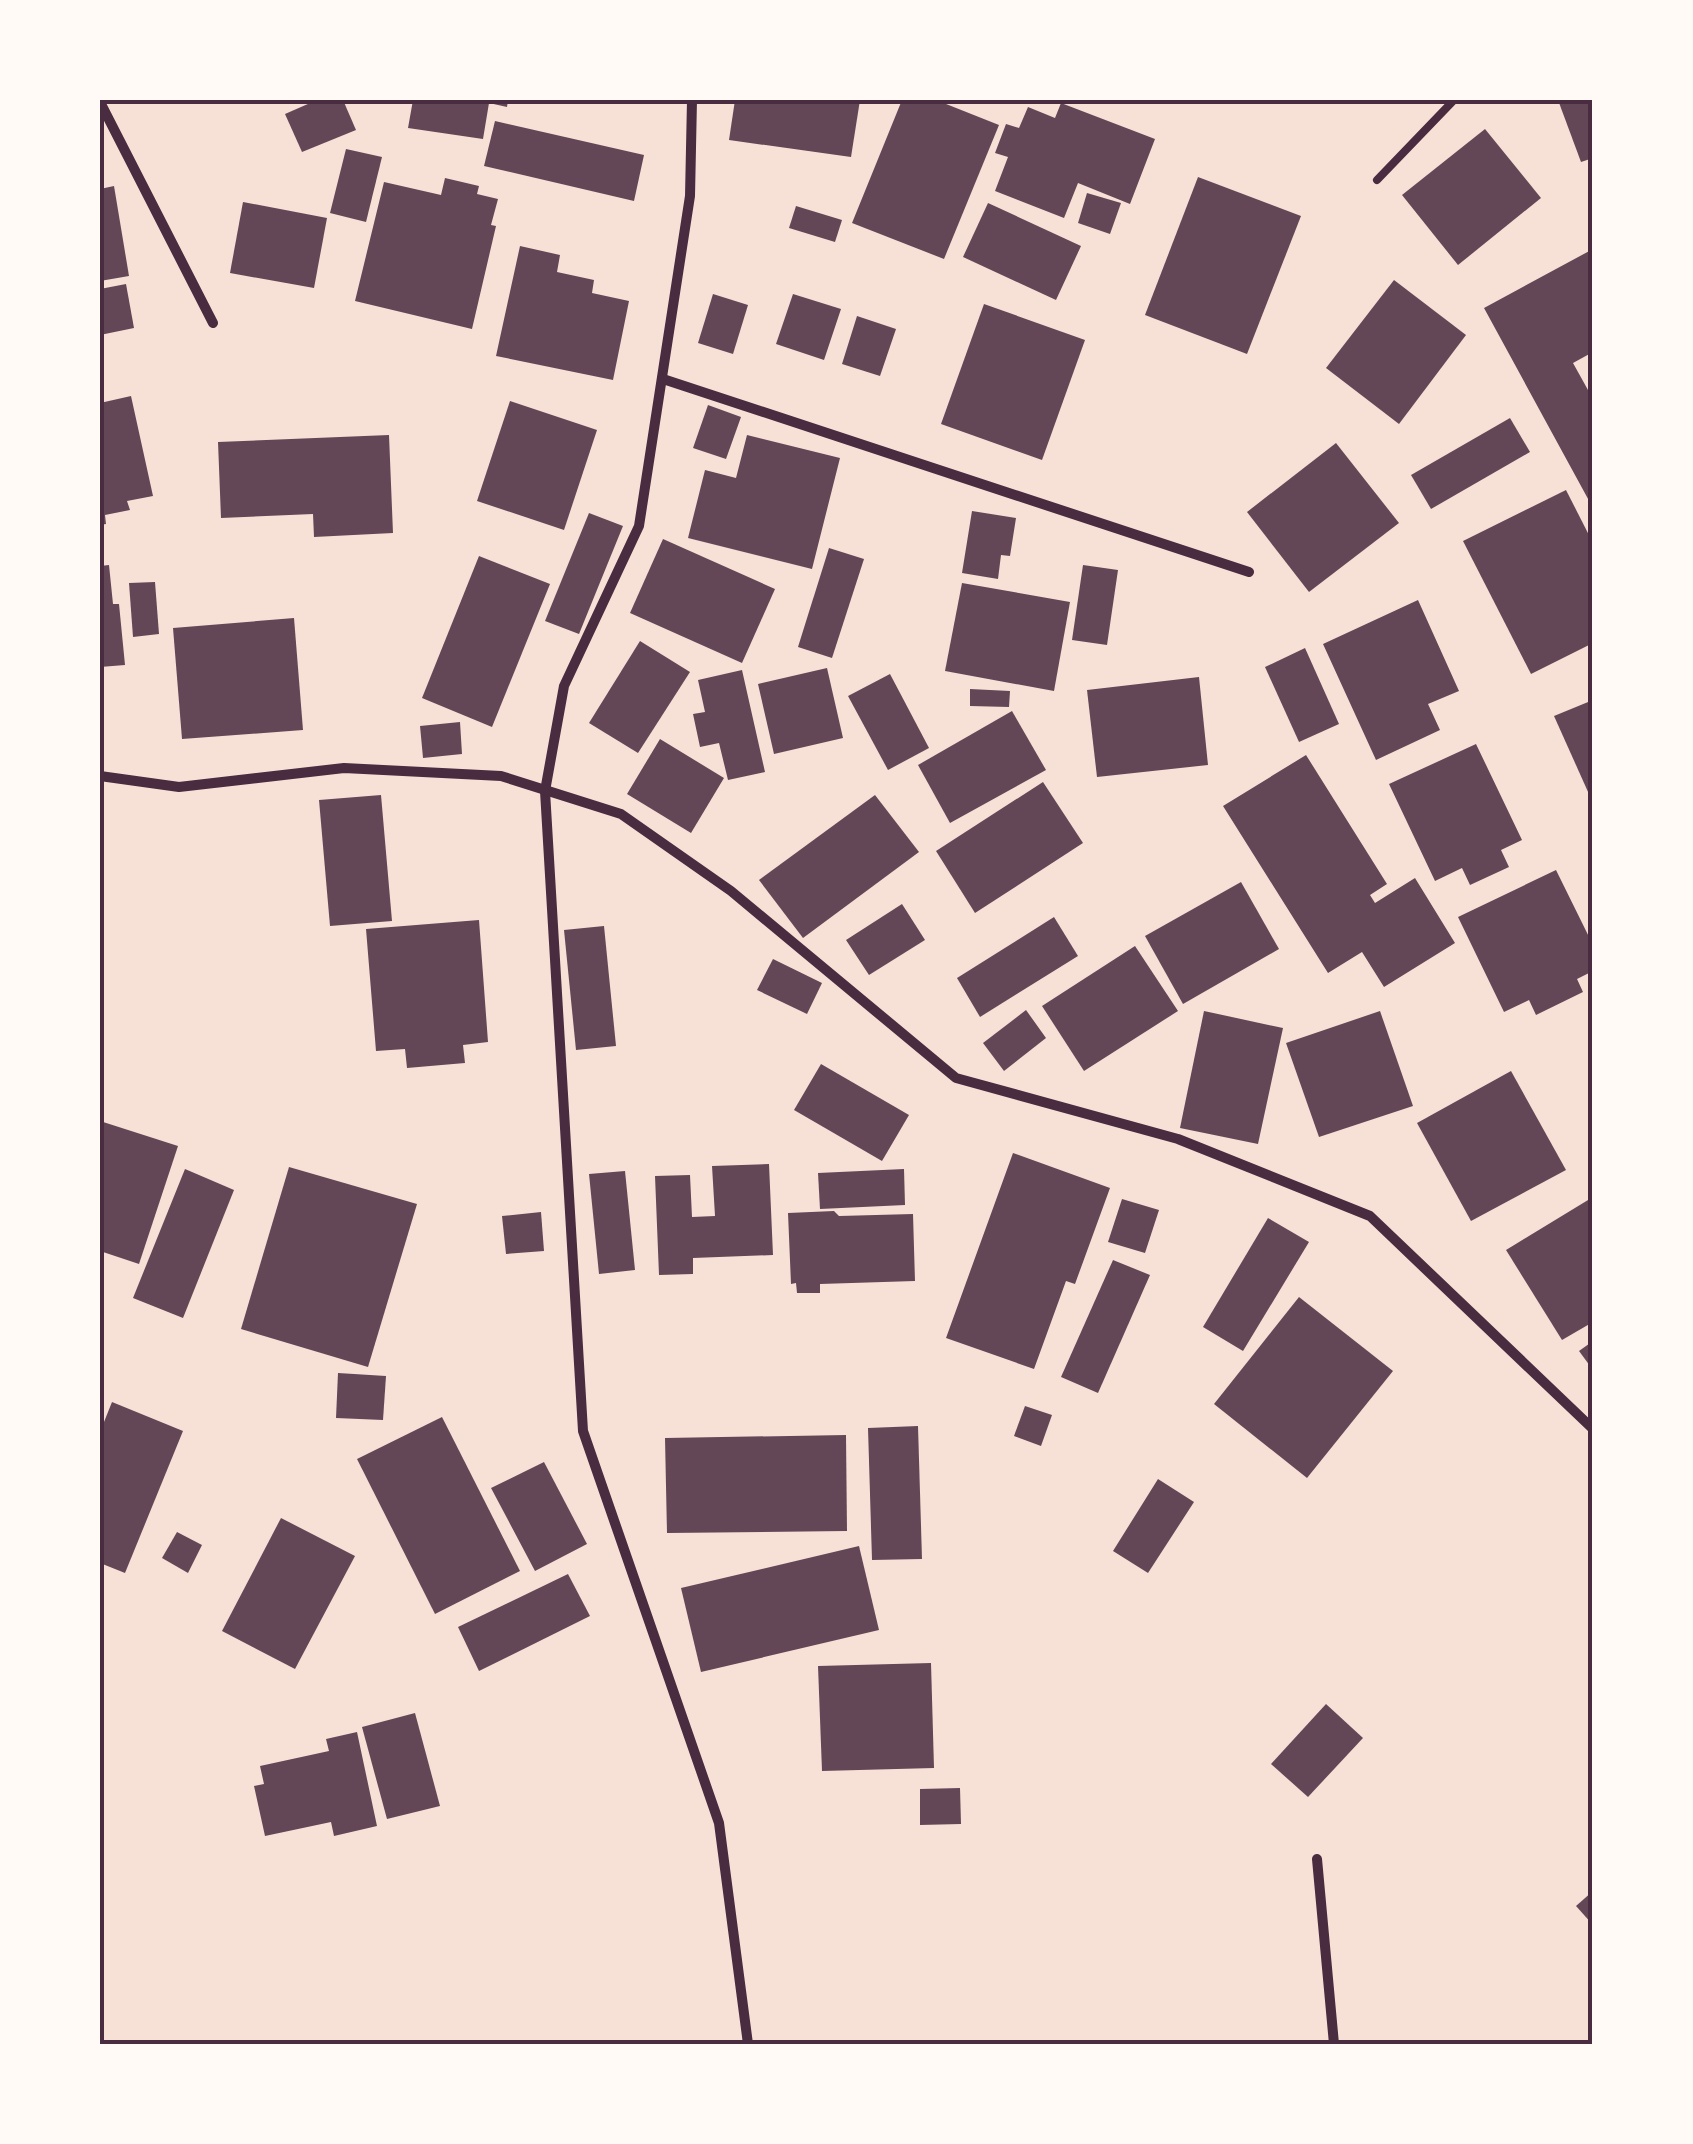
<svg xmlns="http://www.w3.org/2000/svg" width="1693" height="2144" viewBox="0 0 1693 2144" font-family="'Open Sans',sans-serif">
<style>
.building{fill:#644757}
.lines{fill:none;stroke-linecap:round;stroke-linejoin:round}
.service{stroke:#4a2c40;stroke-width:8}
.minor{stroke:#4a2c40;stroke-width:10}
.neatline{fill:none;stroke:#4a2c40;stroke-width:4}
</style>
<rect width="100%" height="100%" fill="#f7e1d7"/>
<!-- building -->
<g class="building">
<path d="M 317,100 L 343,100 L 356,130 L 302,152 L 285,114 Z"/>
<path d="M 413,100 L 508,100 L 507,107 L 489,103 L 483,139 L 408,128 Z"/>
<path d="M 735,100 L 860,100 L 851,157 L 729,140 Z"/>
<path d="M 902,100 L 936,100 L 999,125 L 944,259 L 852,223 Z"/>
<path d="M 1558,100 L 1593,100 L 1593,158 L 1581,162 Z"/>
<path d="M 1061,103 L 1155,139 L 1130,204 L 1078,183 L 1064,218 L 995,191 L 1008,157 L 995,153 L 1006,124 L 1019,128 L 1028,107 L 1055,118 Z"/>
<path d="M 495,121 L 644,155 L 634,201 L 484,166 Z"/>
<path d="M 1485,129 L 1541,198 L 1458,265 L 1402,195 Z"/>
<path d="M 346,149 L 382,157 L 366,222 L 330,213 Z"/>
<path d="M 1198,177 L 1301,216 L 1247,354 L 1145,315 Z"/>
<path d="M 445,178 L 479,186 L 477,194 L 498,199 L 491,225 L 496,226 L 472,329 L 355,301 L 384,182 L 441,195 Z"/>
<path d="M 114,186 L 129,276 L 100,281 L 100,189 Z"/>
<path d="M 1087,193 L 1121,203 L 1110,234 L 1078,223 Z"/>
<path d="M 243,202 L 327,218 L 314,288 L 230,273 Z"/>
<path d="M 988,203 L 1081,246 L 1056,300 L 963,257 Z"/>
<path d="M 796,206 L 842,220 L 835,242 L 789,228 Z"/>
<path d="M 520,246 L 560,255 L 557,272 L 594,280 L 592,293 L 629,301 L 613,380 L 496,356 Z"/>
<path d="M 1593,249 L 1593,352 L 1573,363 L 1593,399 L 1593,508 L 1484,308 Z"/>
<path d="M 1394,280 L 1466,335 L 1399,424 L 1326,368 Z"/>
<path d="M 126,284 L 134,328 L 100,335 L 100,289 Z"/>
<path d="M 713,294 L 748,305 L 733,354 L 698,343 Z"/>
<path d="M 793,294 L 841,309 L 824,360 L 776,344 Z"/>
<path d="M 984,304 L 1085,340 L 1042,460 L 941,424 Z"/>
<path d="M 857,316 L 896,329 L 880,376 L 842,364 Z"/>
<path d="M 131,396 L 153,496 L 127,501 L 130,510 L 105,515 L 106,524 L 100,525 L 100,403 Z"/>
<path d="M 510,401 L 597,430 L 564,530 L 477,501 Z"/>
<path d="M 708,405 L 741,417 L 726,459 L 693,448 Z"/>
<path d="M 1510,418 L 1530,452 L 1431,509 L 1411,475 Z"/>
<path d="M 389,435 L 393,533 L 314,537 L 313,514 L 221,518 L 218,442 Z"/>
<path d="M 747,435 L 840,458 L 812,569 L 688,538 L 705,470 L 736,478 Z"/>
<path d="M 1336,443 L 1399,523 L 1309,592 L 1247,512 Z"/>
<path d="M 1566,490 L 1593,543 L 1593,643 L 1531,674 L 1463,541 Z"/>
<path d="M 972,511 L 1016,518 L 1010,556 L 1001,555 L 998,579 L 962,573 Z"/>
<path d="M 589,513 L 623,526 L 579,634 L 545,621 Z"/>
<path d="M 663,539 L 775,589 L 742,663 L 630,613 Z"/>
<path d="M 829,548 L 864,559 L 832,658 L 798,647 Z"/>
<path d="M 479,556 L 550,584 L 492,727 L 422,698 Z"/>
<path d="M 109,565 L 113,604 L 119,604 L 125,665 L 100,667 L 100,566 Z"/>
<path d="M 1083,565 L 1118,570 L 1107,645 L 1072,640 Z"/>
<path d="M 155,582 L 159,634 L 133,637 L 129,583 Z"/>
<path d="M 962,583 L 1070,602 L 1054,691 L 945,671 Z"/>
<path d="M 1418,600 L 1459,691 L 1428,704 L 1440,730 L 1376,760 L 1323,644 Z"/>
<path d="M 294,618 L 303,730 L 182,739 L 173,628 Z"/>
<path d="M 640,641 L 690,672 L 638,753 L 589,723 Z"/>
<path d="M 1305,648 L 1339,724 L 1299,742 L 1265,667 Z"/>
<path d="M 827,668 L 843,738 L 774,754 L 758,684 Z"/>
<path d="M 742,670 L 765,772 L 728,780 L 719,743 L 700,747 L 693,714 L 705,712 L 698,680 Z"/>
<path d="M 890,674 L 929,748 L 888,770 L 848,696 Z"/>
<path d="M 1199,677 L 1208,765 L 1097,777 L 1087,690 Z"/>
<path d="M 970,689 L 1010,691 L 1009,707 L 970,706 Z"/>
<path d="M 1593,700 L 1593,803 L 1554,716 Z"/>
<path d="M 1012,711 L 1046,770 L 950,823 L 918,765 Z"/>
<path d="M 460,722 L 462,754 L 423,758 L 420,726 Z"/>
<path d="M 660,739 L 724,778 L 691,833 L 627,794 Z"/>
<path d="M 1476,744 L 1522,840 L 1501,850 L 1509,867 L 1470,885 L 1462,868 L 1435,881 L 1389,784 Z"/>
<path d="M 1306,755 L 1387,884 L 1370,895 L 1375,903 L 1415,878 L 1455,943 L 1384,987 L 1362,952 L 1328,973 L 1223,806 Z"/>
<path d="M 1043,782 L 1083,843 L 975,913 L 936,851 Z"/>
<path d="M 381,795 L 392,921 L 330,926 L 319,800 Z"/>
<path d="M 875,795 L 919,852 L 803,938 L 759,880 Z"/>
<path d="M 1556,870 L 1593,945 L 1593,971 L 1577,979 L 1583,992 L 1536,1015 L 1529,1000 L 1504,1012 L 1458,917 Z"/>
<path d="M 1241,882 L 1279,949 L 1183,1004 L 1145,936 Z"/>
<path d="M 902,904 L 925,940 L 869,975 L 846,940 Z"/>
<path d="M 1054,917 L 1078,956 L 980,1017 L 957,978 Z"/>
<path d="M 479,920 L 488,1042 L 463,1045 L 465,1063 L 407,1068 L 405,1049 L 376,1051 L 366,929 Z"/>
<path d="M 604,926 L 616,1046 L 576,1050 L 564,930 Z"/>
<path d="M 1135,946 L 1178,1011 L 1084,1071 L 1042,1006 Z"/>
<path d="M 773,959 L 822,983 L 807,1014 L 757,990 Z"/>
<path d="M 1026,1010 L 1046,1038 L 1004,1071 L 983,1043 Z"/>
<path d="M 1204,1011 L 1283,1028 L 1258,1144 L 1180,1128 Z"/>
<path d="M 1380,1011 L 1413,1106 L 1319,1137 L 1286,1043 Z"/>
<path d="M 821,1064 L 909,1115 L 882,1161 L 794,1110 Z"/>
<path d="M 1511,1071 L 1566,1170 L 1471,1221 L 1417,1123 Z"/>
<path d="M 100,1121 L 178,1146 L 139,1264 L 100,1251 Z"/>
<path d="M 1013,1153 L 1110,1188 L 1075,1284 L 1066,1281 L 1034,1369 L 946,1338 Z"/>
<path d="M 769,1164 L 773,1255 L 693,1258 L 693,1274 L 659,1275 L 655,1176 L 690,1175 L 692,1217 L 715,1216 L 712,1166 Z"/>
<path d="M 289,1167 L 417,1204 L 368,1367 L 241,1329 Z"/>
<path d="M 185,1169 L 234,1190 L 183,1318 L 133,1298 Z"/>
<path d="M 904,1169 L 905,1205 L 820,1209 L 818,1173 Z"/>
<path d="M 625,1171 L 635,1270 L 599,1274 L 589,1174 Z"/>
<path d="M 1593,1197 L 1593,1322 L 1562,1340 L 1506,1250 Z"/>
<path d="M 1122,1199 L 1159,1210 L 1145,1253 L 1108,1242 Z"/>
<path d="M 834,1211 L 839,1216 L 913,1214 L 915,1281 L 820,1284 L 820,1293 L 797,1293 L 796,1283 L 791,1284 L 788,1213 Z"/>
<path d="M 541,1212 L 544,1251 L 506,1254 L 502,1216 Z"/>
<path d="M 1268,1218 L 1309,1242 L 1243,1351 L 1203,1327 Z"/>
<path d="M 1113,1260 L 1150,1275 L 1098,1393 L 1061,1377 Z"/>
<path d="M 1299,1297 L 1393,1371 L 1307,1478 L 1214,1404 Z"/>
<path d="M 1593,1341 L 1593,1370 L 1579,1351 Z"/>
<path d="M 338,1373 L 386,1376 L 383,1420 L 336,1418 Z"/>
<path d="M 112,1402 L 183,1431 L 125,1573 L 100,1563 L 100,1432 Z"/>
<path d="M 1025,1406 L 1052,1415 L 1041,1446 L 1014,1436 Z"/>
<path d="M 442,1417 L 520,1571 L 435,1614 L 357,1459 Z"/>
<path d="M 918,1426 L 922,1559 L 872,1560 L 868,1428 Z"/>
<path d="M 846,1435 L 847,1531 L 667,1533 L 665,1438 Z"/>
<path d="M 544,1462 L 587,1544 L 535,1571 L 491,1488 Z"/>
<path d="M 1158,1479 L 1194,1502 L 1148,1573 L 1113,1551 Z"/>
<path d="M 281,1518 L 355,1556 L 295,1669 L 222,1631 Z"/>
<path d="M 177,1532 L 202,1545 L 188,1573 L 162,1558 Z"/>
<path d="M 859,1546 L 879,1630 L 701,1672 L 681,1588 Z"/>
<path d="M 568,1574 L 590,1616 L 479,1671 L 458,1627 Z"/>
<path d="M 931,1663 L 934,1768 L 822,1771 L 818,1666 Z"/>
<path d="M 1326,1704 L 1363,1738 L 1308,1797 L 1271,1764 Z"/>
<path d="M 415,1713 L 440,1806 L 387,1819 L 362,1727 Z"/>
<path d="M 357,1732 L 377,1826 L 334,1836 L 331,1822 L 265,1836 L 254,1786 L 264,1784 L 260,1766 L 329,1751 L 326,1739 Z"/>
<path d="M 960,1788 L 961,1824 L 920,1825 L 920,1789 Z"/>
<path d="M 1593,1891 L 1593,1925 L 1576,1906 Z"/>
</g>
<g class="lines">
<!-- service -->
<path class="service" d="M 1377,180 L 1454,100"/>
<!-- minor -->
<g class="minor">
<path d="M 692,100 L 690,196 L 639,526 L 564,686 L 545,791 L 583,1431 L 719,1823 L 748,2044"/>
<path d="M 100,102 L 213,323"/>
<path d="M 663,379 L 1249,572"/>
<path d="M 100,776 L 179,787 L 344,768 L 501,776 L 621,814 L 731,891 L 956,1078 L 1178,1139 L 1370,1216 L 1593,1429"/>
<path d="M 1317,1859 L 1334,2044"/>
</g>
</g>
<!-- border -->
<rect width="1693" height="2144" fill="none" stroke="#fffaf5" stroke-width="205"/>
<rect x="102" y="102" width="1488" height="1940" class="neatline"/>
</svg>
